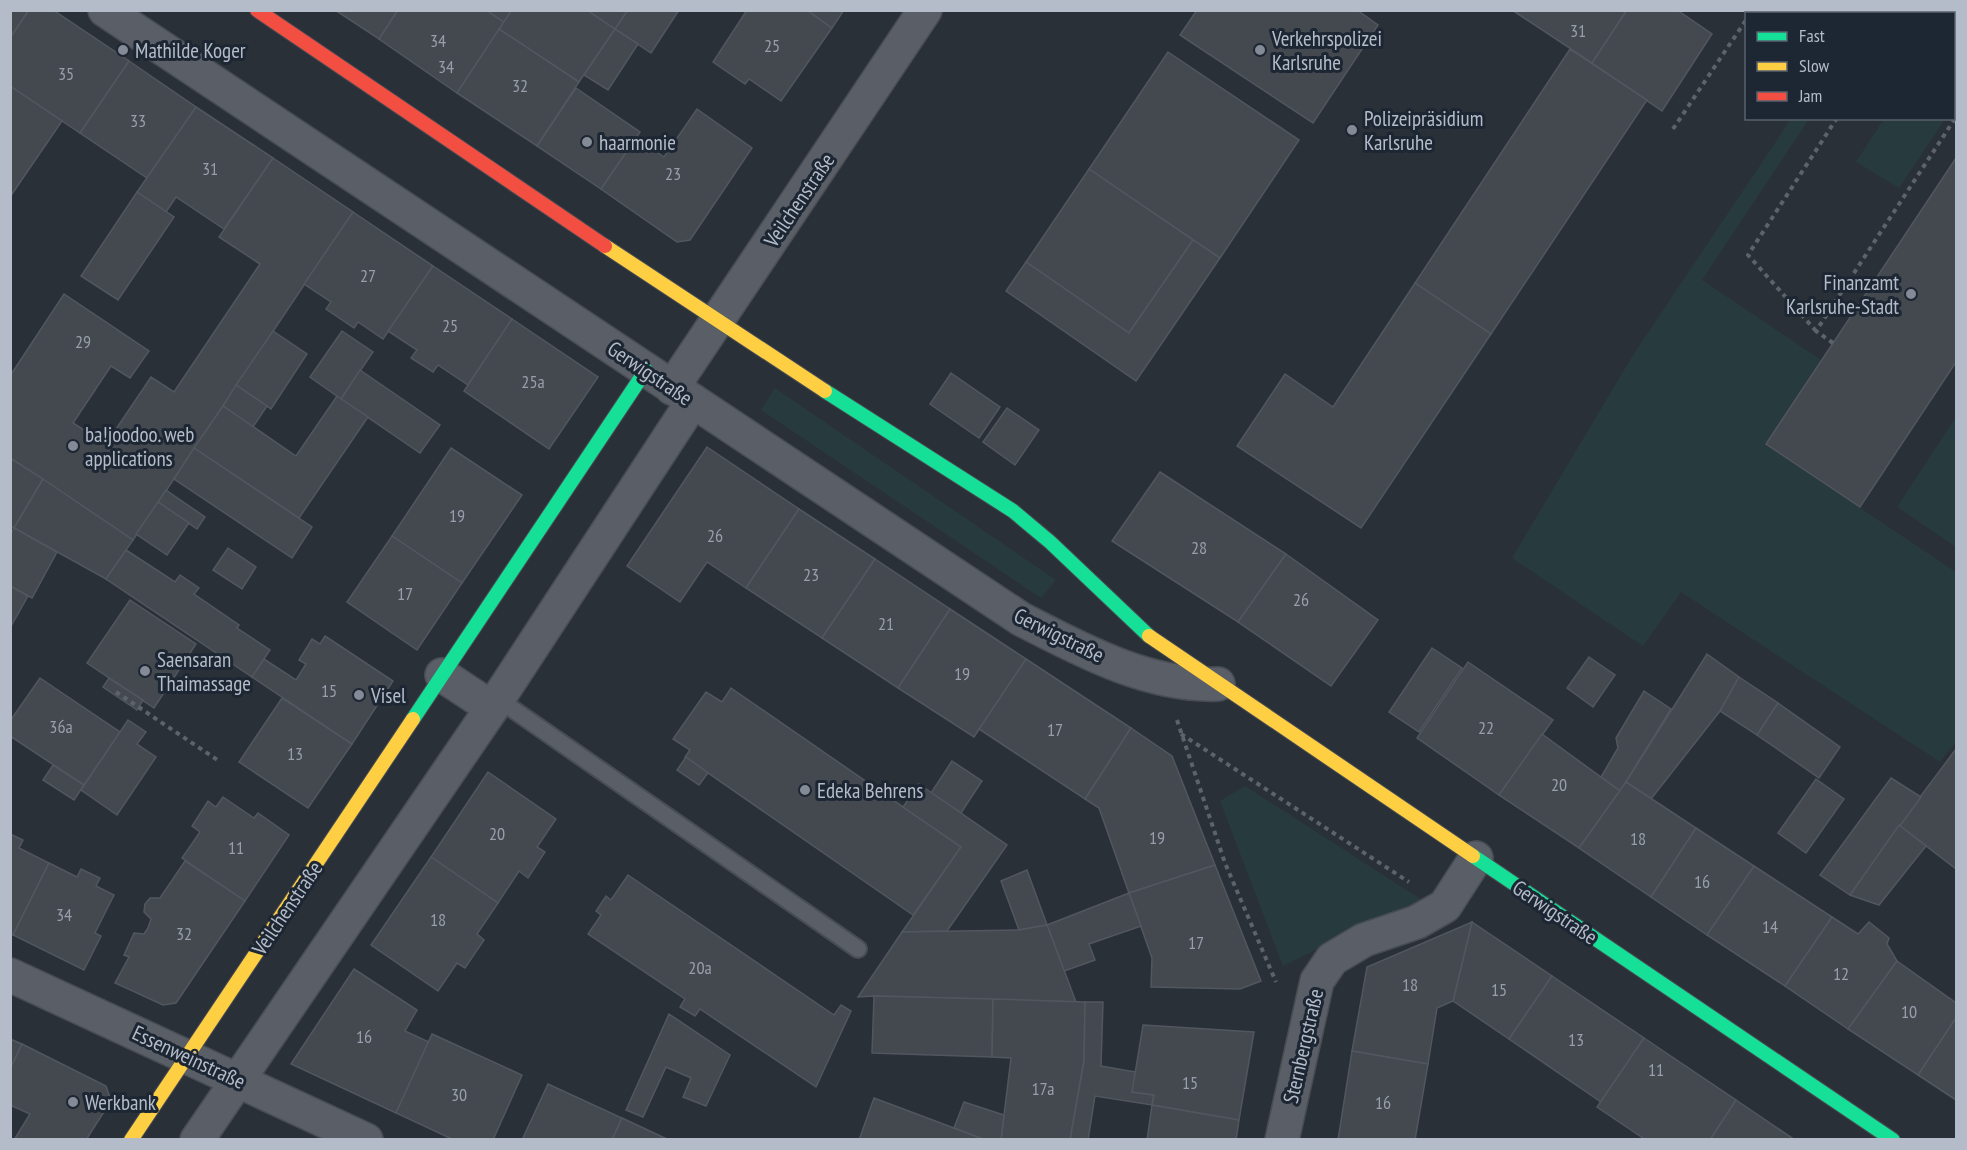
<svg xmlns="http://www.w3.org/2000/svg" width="1967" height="1150" viewBox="0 0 1967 1150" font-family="'PT Sans Narrow',sans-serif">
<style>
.green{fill:#273a3e}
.building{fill:#444950;stroke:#52575f;stroke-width:1.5}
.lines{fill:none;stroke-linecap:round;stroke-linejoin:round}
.lane-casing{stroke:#484c53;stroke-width:20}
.street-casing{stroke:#484c53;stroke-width:36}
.fast-casing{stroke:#484c53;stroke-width:16}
.slow-casing{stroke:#484c53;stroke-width:16}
.jam-casing{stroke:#484c53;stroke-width:16}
.path{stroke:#5d636a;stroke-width:4;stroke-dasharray:4.5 4.5;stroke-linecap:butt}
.lane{stroke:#5a5e66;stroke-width:16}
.street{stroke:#5a5e66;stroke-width:33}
.fast{stroke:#16e098;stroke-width:14}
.slow{stroke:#ffcf43;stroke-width:14}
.jam{stroke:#f24e42;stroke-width:14}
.poi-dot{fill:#848b96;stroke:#1d2633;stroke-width:2}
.labels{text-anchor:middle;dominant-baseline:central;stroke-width:6;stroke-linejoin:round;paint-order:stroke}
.number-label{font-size:18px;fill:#989fab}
.poi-label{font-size:21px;fill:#b4bcc9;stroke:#1d2633;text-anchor:start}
.street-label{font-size:21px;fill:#b4bcc9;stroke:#1d2633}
</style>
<rect width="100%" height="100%" fill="#2a3038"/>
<!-- green -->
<g class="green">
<path d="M 1791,119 L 1809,119 L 1702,280 L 1821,360 L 1766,445 L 1956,572 L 1956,742 L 1940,762 L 1681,592 L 1643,646 L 1512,558 L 1633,355 Z"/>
<path d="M 1884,119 L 1945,119 L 1899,188 L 1856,162 Z"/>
<path d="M 775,388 L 1056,580 L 1041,598 L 761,410 Z"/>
<path d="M 1956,417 L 1956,547 L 1897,507 Z"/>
<path d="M 1245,786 L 1422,900 L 1416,907 L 1351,932 L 1283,966 L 1220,801 Z"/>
</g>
<!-- building -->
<g class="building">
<path d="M 10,10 L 29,10 L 10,38 Z"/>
<path d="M 29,10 L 53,10 L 129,61 L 80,133 L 10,86 L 10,38 Z"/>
<path d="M 335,10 L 398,10 L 379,39 Z"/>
<path d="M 398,10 L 486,10 L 504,22 L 457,93 L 379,39 Z"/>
<path d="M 486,10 L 512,10 L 504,22 Z"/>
<path d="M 512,10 L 587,10 L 615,29 L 579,82 L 499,29 Z"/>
<path d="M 587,10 L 628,10 L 615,29 Z"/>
<path d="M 628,10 L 679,10 L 651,53 L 615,29 Z"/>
<path d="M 747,10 L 807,10 L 832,28 L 781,101 L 749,79 L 745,84 L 713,62 Z"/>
<path d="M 807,10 L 844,10 L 832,28 Z"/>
<path d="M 1197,10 L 1357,10 L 1378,25 L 1313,123 L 1180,35 Z"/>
<path d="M 1512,10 L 1627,10 L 1592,63 Z"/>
<path d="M 1627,10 L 1677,10 L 1712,34 L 1662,111 L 1592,63 Z"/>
<path d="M 499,29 L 579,82 L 537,146 L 457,93 Z"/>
<path d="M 615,29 L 638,44 L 608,90 L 584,75 Z"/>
<path d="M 1570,49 L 1647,100 L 1491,334 L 1415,283 Z"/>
<path d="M 1168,52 L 1299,140 L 1220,258 L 1089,169 Z"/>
<path d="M 129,61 L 196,107 L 147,178 L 80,133 Z"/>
<path d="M 10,86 L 62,121 L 10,197 Z"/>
<path d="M 576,88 L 640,132 L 601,189 L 537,146 Z"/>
<path d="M 196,107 L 273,158 L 224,229 L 176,197 L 166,212 L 137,192 Z"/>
<path d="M 697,109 L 752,148 L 690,240 L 677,242 L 601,189 L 636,138 L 664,157 Z"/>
<path d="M 273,158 L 353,212 L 133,540 L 10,458 L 10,376 L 64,294 L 149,351 L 130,378 L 111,366 L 73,423 L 106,444 L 151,377 L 174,392 L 260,264 L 219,237 Z"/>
<path d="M 1956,158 L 1956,362 L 1860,507 L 1766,444 Z"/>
<path d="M 1089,169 L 1193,240 L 1129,333 L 1026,262 Z"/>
<path d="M 137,192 L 174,217 L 118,300 L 81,276 Z"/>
<path d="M 353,212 L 433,266 L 383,339 L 358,322 L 354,328 L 326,309 L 331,302 L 304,284 Z"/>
<path d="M 1193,240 L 1220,258 L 1136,381 L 1006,291 L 1026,262 L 1129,333 Z"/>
<path d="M 433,266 L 512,319 L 468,385 L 438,365 L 433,372 L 411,358 L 417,350 L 388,331 Z"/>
<path d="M 1415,283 L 1491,334 L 1361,528 L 1237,446 L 1285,374 L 1333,407 Z"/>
<path d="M 512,319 L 598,377 L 549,449 L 464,391 Z"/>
<path d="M 273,331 L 307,354 L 271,409 L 236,385 Z"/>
<path d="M 342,331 L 373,352 L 341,399 L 310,377 Z"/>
<path d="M 360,370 L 440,425 L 420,453 L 341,399 Z"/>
<path d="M 951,373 L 1000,407 L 979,438 L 930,404 Z"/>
<path d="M 236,385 L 267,406 L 253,427 L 223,406 Z"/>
<path d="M 337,396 L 368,417 L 299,518 L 194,448 L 223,406 L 296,456 Z"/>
<path d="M 1007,408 L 1039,430 L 1015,465 L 983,442 Z"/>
<path d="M 707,447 L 799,509 L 746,588 L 707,562 L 680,602 L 627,566 Z"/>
<path d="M 194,448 L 312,527 L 292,558 L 174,479 Z"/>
<path d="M 451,448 L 522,495 L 462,583 L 392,536 Z"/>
<path d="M 10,458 L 43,479 L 14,528 L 10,526 Z"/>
<path d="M 1160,472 L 1286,554 L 1238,622 L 1112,541 Z"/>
<path d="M 43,479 L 133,540 L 106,579 L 14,528 Z"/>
<path d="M 166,490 L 205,517 L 197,529 L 158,502 Z"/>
<path d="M 158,502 L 189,523 L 167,555 L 136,534 Z"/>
<path d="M 799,509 L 875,559 L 822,638 L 746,588 Z"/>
<path d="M 14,528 L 57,552 L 32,598 L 10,586 L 10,535 Z"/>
<path d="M 392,536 L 462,583 L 417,650 L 347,602 Z"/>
<path d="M 228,548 L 256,567 L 242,589 L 213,570 Z"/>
<path d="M 126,550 L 175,582 L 180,575 L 199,588 L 194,594 L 239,625 L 237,628 L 270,650 L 252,677 L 106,579 Z"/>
<path d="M 1286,554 L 1378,620 L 1331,686 L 1238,622 Z"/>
<path d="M 875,559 L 950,609 L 898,688 L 822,638 Z"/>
<path d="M 10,586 L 28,596 L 10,628 Z"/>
<path d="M 130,600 L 196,644 L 154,708 L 87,663 Z"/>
<path d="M 950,609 L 1026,659 L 974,737 L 898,688 Z"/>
<path d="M 325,636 L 393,681 L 352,744 L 252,677 L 264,659 L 296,680 L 306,664 L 299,660 L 312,639 L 320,644 Z"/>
<path d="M 1432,648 L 1462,668 L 1419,732 L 1389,712 Z"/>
<path d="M 1707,654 L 1739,677 L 1720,711 L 1651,799 L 1626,782 Z"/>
<path d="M 1589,657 L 1615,675 L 1593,707 L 1567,688 Z"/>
<path d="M 1026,659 L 1131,728 L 1085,799 L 979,729 Z"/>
<path d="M 1468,662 L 1553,720 L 1499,795 L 1417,738 Z"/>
<path d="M 1739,677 L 1778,703 L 1757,735 L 1720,711 Z"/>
<path d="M 40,678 L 120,732 L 84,785 L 10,736 L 10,721 Z"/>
<path d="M 109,678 L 143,700 L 137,710 L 103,687 Z"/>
<path d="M 731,688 L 961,847 L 913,915 L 685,757 L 690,750 L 673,739 L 706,692 L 722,702 Z"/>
<path d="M 1644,691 L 1671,709 L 1620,791 L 1601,777 L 1618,748 L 1616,738 Z"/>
<path d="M 282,698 L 352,744 L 308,808 L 239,762 Z"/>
<path d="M 1778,703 L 1840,747 L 1819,778 L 1757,735 Z"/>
<path d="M 128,720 L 146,732 L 137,744 L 156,757 L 117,815 L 81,790 Z"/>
<path d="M 1131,728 L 1172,756 L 1215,865 L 1129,893 L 1099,808 L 1085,799 Z"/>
<path d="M 1542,734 L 1620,791 L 1579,848 L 1499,795 Z"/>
<path d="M 1956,749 L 1956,869 L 1899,825 Z"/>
<path d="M 686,757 L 708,773 L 699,785 L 677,770 Z"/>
<path d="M 952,761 L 982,781 L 961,813 L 931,793 Z"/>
<path d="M 53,765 L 84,785 L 74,800 L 43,780 Z"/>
<path d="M 488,772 L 556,819 L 537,847 L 545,852 L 528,878 L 519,871 L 498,903 L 431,857 Z"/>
<path d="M 1891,778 L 1921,797 L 1850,895 L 1820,875 Z"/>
<path d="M 1816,779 L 1844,799 L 1806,853 L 1778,833 Z"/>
<path d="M 1626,782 L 1696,828 L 1651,897 L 1579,848 Z"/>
<path d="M 919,784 L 1007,845 L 947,931 L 902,932 L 961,847 L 903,807 Z"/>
<path d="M 223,797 L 254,818 L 258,813 L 289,835 L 245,901 L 182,858 L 200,832 L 192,826 L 208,801 L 216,807 Z"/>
<path d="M 1899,825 L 1926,846 L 1879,905 L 1850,895 Z"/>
<path d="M 1696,828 L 1754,866 L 1707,935 L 1651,897 Z"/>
<path d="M 10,834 L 23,840 L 19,848 L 49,863 L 13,935 L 10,934 Z"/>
<path d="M 431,857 L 498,903 L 477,934 L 484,940 L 465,968 L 457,963 L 438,991 L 371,945 Z"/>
<path d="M 185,861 L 245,901 L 176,1003 L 163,1005 L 115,983 L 129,957 L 124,955 L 134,933 L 144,934 L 148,928 L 151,919 L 144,912 L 145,904 L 150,898 L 160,898 Z"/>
<path d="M 49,863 L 77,877 L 81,869 L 100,878 L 96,886 L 114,895 L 95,933 L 101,936 L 84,970 L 13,935 Z"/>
<path d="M 1215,865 L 1261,981 L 1240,989 L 1151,987 L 1152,958 L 1129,893 Z"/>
<path d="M 1754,866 L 1832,917 L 1785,986 L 1707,935 Z"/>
<path d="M 1027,870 L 1047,925 L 1019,930 L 1001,881 Z"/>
<path d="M 628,875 L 834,1015 L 841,1005 L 851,1011 L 816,1087 L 700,1009 L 695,1016 L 680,1007 L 685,999 L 588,934 L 601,915 L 596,911 L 606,896 L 611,900 Z"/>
<path d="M 1129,893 L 1141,926 L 1089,944 L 1095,960 L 1064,971 L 1047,925 Z"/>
<path d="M 1832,917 L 1858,934 L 1869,922 L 1889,938 L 1887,944 L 1897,961 L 1848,1029 L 1785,986 Z"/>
<path d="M 1472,922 L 1552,976 L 1509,1039 L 1453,1001 Z"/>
<path d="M 1472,922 L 1453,1001 L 1437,1008 L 1428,1064 L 1352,1051 L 1367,967 Z"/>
<path d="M 1047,925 L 1076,1002 L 874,996 L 858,997 L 902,932 L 1019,930 Z"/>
<path d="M 1897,961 L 1956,1003 L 1956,1018 L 1918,1075 L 1848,1029 Z"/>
<path d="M 354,969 L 417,1010 L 405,1031 L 429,1042 L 396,1113 L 291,1064 Z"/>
<path d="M 1552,976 L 1644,1038 L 1601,1102 L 1509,1039 Z"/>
<path d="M 874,996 L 993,999 L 992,1057 L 872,1053 Z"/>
<path d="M 993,999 L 1085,1002 L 1084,1061 L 1070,1140 L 1001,1140 L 1011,1058 L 992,1057 Z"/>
<path d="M 1085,1002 L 1103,1002 L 1101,1066 L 1136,1072 L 1132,1092 L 1154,1095 L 1152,1105 L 1095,1096 L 1088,1140 L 1070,1140 L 1084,1061 Z"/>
<path d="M 669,1014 L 730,1055 L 706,1106 L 683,1097 L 691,1078 L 666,1067 L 643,1117 L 626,1110 Z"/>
<path d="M 1956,1018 L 1956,1100 L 1918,1075 Z"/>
<path d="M 1143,1025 L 1254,1032 L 1239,1120 L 1152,1105 L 1154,1095 L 1132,1092 Z"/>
<path d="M 432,1034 L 522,1075 L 493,1140 L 454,1140 L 396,1113 Z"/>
<path d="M 1644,1038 L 1736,1100 L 1710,1140 L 1646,1140 L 1597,1107 Z"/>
<path d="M 10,1039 L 22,1044 L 10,1069 Z"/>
<path d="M 22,1044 L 106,1086 L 111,1101 L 86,1140 L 14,1140 L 30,1114 L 10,1105 L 10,1069 Z"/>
<path d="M 1352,1051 L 1428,1064 L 1415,1140 L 1338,1140 Z"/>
<path d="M 548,1084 L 622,1118 L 612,1140 L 522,1140 Z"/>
<path d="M 874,1098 L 986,1140 L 859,1140 Z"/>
<path d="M 1736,1100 L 1795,1140 L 1710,1140 Z"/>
<path d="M 964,1102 L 1004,1115 L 1001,1140 L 986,1140 L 954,1128 Z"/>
<path d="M 1152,1105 L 1239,1120 L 1236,1140 L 1147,1140 Z"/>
<path d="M 622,1118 L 669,1140 L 612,1140 Z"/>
</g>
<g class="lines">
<!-- lane casing -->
<g class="lane-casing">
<path id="lane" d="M 498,699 L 858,949"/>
</g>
<!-- street casing -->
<g class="street-casing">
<g id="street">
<path d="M 105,10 L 1021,619 C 1081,650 1149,687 1218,684"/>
<path d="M 672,388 L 925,10"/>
<path d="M 442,675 L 492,708"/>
<path d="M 10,975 L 366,1140"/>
<path d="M 197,1140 L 492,708 L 693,401"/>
<path d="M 1282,1140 L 1317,981 L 1332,959 L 1364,940 L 1417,922 L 1445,906 L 1476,858"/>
</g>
</g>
<!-- fast casing -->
<g class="fast-casing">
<g id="fast">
<path d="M 825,391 L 1013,511 L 1050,542 L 1149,636"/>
<path d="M 413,719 L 646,370"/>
<path d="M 1473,856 L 1893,1140"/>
</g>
</g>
<!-- slow casing -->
<g class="slow-casing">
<g id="slow">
<path d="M 605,246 L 825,391"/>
<path d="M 1149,636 L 1473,856"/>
<path d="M 131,1140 L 413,719"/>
</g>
</g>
<!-- jam casing -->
<g class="jam-casing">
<path id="jam" d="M 257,10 L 605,246"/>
</g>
<!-- path -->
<g class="path">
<path d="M 1884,10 L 1888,14"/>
<path d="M 1751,14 L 1753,10"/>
<path d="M 1954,58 L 1956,60"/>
<path d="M 1673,129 L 1746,20"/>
<path d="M 1816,331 L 1748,255 L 1837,118"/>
<path d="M 1833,343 L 1816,331 L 1956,117"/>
<path d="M 116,692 L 219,761"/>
<path d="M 1177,720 L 1225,863 L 1276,982"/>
<path d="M 1181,734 L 1409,882"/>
</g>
<!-- lane -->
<use href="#lane" class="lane"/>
<!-- street -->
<use href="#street" class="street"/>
<!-- fast -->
<use href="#fast" class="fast"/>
<!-- slow -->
<use href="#slow" class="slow"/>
<!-- jam -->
<use href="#jam" class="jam"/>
</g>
<!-- markers -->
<g class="poi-dot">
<circle cx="123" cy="50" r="6"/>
<circle cx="1260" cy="50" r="6"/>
<circle cx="1352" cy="130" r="6"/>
<circle cx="587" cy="142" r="6"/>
<circle cx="1911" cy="294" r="6"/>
<circle cx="73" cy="446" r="6"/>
<circle cx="145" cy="671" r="6"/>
<circle cx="359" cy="695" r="6"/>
<circle cx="805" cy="790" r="6"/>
<circle cx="73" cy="1102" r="6"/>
</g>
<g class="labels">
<!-- number labels -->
<g class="number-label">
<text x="1578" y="30">31</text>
<text x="438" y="40">34</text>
<text x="772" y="45">25</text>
<text x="446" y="66">34</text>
<text x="66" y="73">35</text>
<text x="520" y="85">32</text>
<text x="138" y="120">33</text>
<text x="210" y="168">31</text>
<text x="673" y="173">23</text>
<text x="368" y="275">27</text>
<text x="450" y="325">25</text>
<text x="83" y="341">29</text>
<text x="533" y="381">25a</text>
<text x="457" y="515">19</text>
<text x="715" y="535">26</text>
<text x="1199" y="547">28</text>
<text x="811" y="574">23</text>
<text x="405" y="593">17</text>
<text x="1301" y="599">26</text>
<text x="886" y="623">21</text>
<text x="962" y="673">19</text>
<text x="329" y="690">15</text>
<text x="61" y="726">36a</text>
<text x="1486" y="727">22</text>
<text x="1055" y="729">17</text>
<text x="295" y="753">13</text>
<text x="1559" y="784">20</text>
<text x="497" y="833">20</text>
<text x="1157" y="837">19</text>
<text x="1638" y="838">18</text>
<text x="236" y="847">11</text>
<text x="1702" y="881">16</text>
<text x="64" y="914">34</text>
<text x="438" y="919">18</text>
<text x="1770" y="926">14</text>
<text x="184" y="933">32</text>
<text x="1196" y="942">17</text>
<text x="700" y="967">20a</text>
<text x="1841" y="973">12</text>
<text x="1410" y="984">18</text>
<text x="1499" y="989">15</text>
<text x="1909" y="1011">10</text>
<text x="364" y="1036">16</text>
<text x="1576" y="1039">13</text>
<text x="1656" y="1069">11</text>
<text x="1190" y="1082">15</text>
<text x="1043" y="1088">17a</text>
<text x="459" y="1094">30</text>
<text x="1383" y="1102">16</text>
</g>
<!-- poi labels -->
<g class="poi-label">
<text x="1272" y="38">Verkehrspolizei<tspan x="1272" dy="24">Karlsruhe</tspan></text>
<text x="135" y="50">Mathilde Koger</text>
<text x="1364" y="118">Polizeipräsidium<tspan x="1364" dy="24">Karlsruhe</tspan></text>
<text x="599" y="142">haarmonie</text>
<text x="1899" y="282" text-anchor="end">Finanzamt<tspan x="1899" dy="24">Karlsruhe-Stadt</tspan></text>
<text x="85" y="434">ba!joodoo. web<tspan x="85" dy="24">applications</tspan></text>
<text x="157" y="659">Saensaran<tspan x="157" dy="24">Thaimassage</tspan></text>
<text x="371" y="695">Visel</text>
<text x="817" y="790">Edeka Behrens</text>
<text x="85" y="1102">Werkbank</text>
</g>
<!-- street labels -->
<g class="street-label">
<text transform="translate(799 200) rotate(-56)">Veilchenstraße</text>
<text transform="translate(650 373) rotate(34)">Gerwigstraße</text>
<text transform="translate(1059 635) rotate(26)">Gerwigstraße</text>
<text transform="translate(287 908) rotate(-56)">Veilchenstraße</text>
<text transform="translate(1555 912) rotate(34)">Gerwigstraße</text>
<text transform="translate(1303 1046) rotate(-77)">Sternbergstraße</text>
<text transform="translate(189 1057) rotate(25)">Essenweinstraße</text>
</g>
</g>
<!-- border -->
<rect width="1967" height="1150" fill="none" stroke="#b4bcc9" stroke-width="24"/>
<!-- legend -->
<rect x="1745" y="12" width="210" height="108" fill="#1d2633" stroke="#59626f" stroke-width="1.5"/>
<rect x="1757" y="32" width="30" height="9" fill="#16e098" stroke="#59626f" stroke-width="1.5"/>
<text x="1799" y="42" font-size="18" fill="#b4bcc9">Fast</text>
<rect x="1757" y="62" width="30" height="9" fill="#ffcf43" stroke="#59626f" stroke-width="1.5"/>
<text x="1799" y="72" font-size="18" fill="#b4bcc9">Slow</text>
<rect x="1757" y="92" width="30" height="9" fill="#f24e42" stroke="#59626f" stroke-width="1.5"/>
<text x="1799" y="102" font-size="18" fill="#b4bcc9">Jam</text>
</svg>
